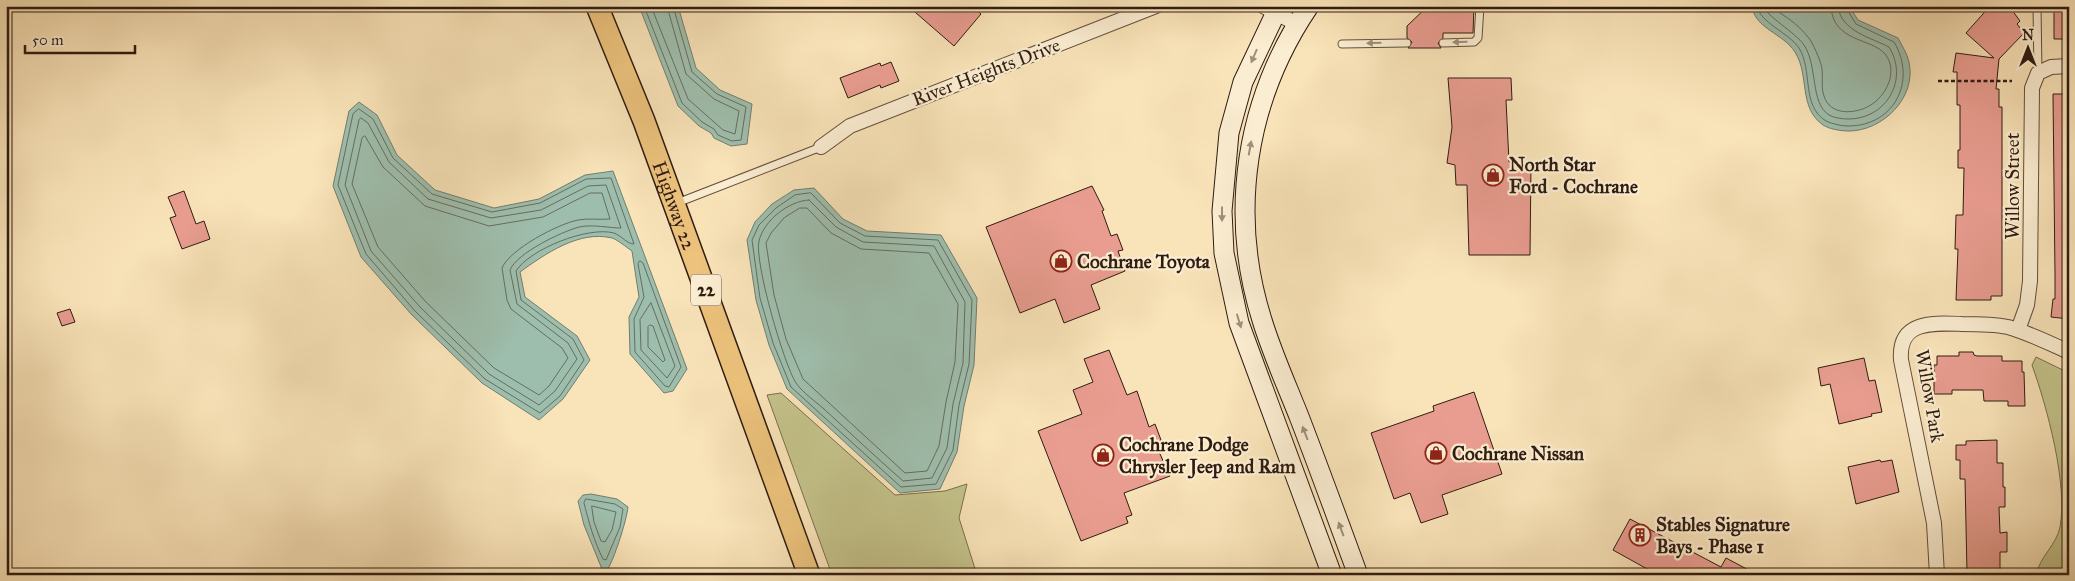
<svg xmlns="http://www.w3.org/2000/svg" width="2075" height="581" viewBox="0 0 2075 581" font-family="'IM FELL Great Primer',serif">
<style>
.green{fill:#c4c28a;stroke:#7a6f4e}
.water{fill:#9ebead;stroke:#727d6f}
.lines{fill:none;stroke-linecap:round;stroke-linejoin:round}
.shore{stroke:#666d5f;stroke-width:1}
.building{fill:#e99d90;stroke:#2f1c11}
.lane-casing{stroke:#624e3b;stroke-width:9}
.street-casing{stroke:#624e3b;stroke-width:16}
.secondary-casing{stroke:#2f1c11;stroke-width:21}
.primary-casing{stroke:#2f1c11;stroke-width:24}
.path{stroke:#2f1c11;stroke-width:2.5;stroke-dasharray:4 2.5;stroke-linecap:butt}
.lane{stroke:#fbedd1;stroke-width:7}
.street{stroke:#fbedd1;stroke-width:14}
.secondary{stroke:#fbedd1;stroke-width:19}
.primary{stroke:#ecc27c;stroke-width:21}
.oneway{fill:#9f8f7b}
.labels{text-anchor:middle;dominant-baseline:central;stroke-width:4.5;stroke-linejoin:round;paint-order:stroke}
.shield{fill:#fbedd1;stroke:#6c5b4b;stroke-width:1}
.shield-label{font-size:18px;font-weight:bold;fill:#2f1c11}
.street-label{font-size:19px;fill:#2f1c11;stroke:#fbedd1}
.poi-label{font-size:19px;font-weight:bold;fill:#2f1c11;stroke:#fbedd1;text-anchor:start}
</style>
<rect width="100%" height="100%" fill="#f9e3b8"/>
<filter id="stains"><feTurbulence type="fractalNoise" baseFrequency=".004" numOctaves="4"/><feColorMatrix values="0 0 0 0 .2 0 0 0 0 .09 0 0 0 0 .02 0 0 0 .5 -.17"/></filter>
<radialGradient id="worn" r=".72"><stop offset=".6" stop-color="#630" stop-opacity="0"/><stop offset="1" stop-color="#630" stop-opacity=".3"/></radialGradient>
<!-- green -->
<g class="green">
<path d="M 2036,357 L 2069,373 L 2069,575 L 2036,575 C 2039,558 2057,544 2060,527 C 2068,484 2047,407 2032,365 Z"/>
<path d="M 781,393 L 895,495 L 945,491 L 967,484 L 959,518 L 977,575 L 832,575 L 767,395 Z"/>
</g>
<!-- water -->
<g class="water">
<path d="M 639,6 L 678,6 L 696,68 L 720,90 L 752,104 L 747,144 L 731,146 L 714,138 L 711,133 L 699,126 L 678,106 Z"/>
<path d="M 1752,6 L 1849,6 L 1858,20 L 1898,38 C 1902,46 1907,53 1909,62 C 1917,98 1882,131 1849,131 C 1841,131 1829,129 1823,125 C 1798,107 1810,76 1795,52 C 1783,33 1755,29 1752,6 Z"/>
<path d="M 359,102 L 377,115 L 397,155 L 435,190 L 494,208 L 539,199 L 585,175 L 613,171 L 687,369 L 673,391 L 664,393 L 630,354 L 629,317 L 639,297 L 632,251 C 626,247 618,240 612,238 C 579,230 545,254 520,272 L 525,297 L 577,336 L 590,360 L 563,399 L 539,420 L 482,383 L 411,314 L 361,257 L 333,186 L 349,111 Z"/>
<path d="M 814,188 L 843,219 L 867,231 L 941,235 L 977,298 L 974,365 L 964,406 L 957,452 L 940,489 L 900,493 L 787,389 L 769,345 L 756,300 L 747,240 L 755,222 L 772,204 L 794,190 Z"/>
<path d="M 591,494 L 617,499 L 628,507 C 627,519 612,568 604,574 L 584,525 L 578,501 L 583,495 Z"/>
</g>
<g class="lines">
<!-- shore -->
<g class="shore">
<path d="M 644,6 L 682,103 L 702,122 L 714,129 L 718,135 L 732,141 L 741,140 L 746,107 L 717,94 L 692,72 L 673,6"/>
<path d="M 651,6 L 688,99 L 723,130 L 735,134 L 739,111 L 714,99 L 686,74 L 667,6"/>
<path d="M 1757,6 C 1760,23 1788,32 1799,48 C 1813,70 1801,106 1826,121 C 1832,124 1842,126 1848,126 C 1895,126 1917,80 1894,42 L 1856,24 L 1845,6"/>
<path d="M 1763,6 C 1765,15 1796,33 1804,45 C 1818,66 1810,103 1829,115 C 1834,118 1843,119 1848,119 C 1887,119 1909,79 1889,47 C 1872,38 1840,31 1838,6"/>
<path d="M 1771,6 C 1774,10 1779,12 1783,15 C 1793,21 1804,31 1811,41 C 1815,49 1821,61 1822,69 C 1823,78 1821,88 1824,96 C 1830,116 1855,114 1869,106 C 1886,97 1899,71 1885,54 C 1872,38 1832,42 1831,6"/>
<path d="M 359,109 L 373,119 L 393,158 L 432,194 L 492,212 L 540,203 L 586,179 L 611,178 L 634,244 C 627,244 622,236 614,233 C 588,226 530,249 516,271 L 521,300 L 573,339 L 584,360 L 560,396 L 540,413 L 485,379 L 415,311 L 366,254 L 338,185 L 353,114 Z"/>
<path d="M 361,118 L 368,123 L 389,162 L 428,199 L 491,218 L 541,210 L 588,186 L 606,185 L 621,228 C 609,228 592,224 579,227 C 561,232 517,253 510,270 L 517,304 L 568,343 L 577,359 L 555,391 L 539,405 L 489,374 L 420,307 L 371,251 L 345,185 L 359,120 Z"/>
<path d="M 365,136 L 383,167 L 425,206 L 489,226 L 543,217 L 590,193 L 602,193 L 610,219 C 599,220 588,218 578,220 C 558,224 510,249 502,268 L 507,300 L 511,309 L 562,348 L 568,358 L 549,386 L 539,395 L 494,368 L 425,301 L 378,247 L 352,184 L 362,138 Z"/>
<path d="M 811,193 L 840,223 L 865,236 L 938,240 L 972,300 L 969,364 L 959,405 L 953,450 L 936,484 L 901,487 L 791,387 L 773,343 L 760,298 L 752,240 L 759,225 L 776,208 L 795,195 Z"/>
<path d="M 809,200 L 836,227 L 863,242 L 934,246 L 965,302 L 963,363 L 953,404 L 947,448 L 932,478 L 903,481 C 876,457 850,433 824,409 C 815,401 803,393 796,383 C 784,365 754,261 759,241 C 764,220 789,201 809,200 Z"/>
<path d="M 800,208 L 807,208 L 831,233 L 861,249 L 929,253 L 958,304 L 955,362 L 946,402 L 939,446 L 927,471 L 905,473 L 803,379 L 786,339 L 774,295 L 766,243 L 771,233 L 784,218 Z"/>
<path d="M 640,261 L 643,263 L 681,367 L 669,387 L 665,386 L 635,352 L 634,319 L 644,297 L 638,264 Z"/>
<path d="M 651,303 L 675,366 L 667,378 L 641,350 L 640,320 Z"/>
<path d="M 650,325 L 653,326 L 665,360 L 663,362 L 648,347 L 648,327 Z"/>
<path d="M 586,499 L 615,504 L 623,509 L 620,527 L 606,560 L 603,559 C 594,541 589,523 584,503 Z"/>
<path d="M 592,506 L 616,512 L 612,530 L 605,542 L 601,541 L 594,522 Z"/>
</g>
</g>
<!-- building -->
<g class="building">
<path d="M 908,6 L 972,6 L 981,14 L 954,46 Z"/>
<path d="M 1428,6 L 1474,6 L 1473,33 L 1443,33 L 1443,38 L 1438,43 L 1441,48 L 1408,48 L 1412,42 L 1407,38 L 1407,26 Z"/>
<path d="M 1990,6 L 2009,6 L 2020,21 L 2017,24 L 2024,33 L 1999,59 L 1996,89 L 1999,89 L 1999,107 L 2002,107 L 2002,296 L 1991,296 L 1991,300 L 1956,300 L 1958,249 L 1955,249 L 1956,215 L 1963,215 L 1964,168 L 1958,168 L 1958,150 L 1960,150 L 1960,105 L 1957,105 L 1957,72 L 1953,72 L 1956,53 L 1994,58 L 1966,33 Z"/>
<path d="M 2069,6 L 2069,39 L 2054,39 L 2054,7 Z"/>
<path d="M 891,62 L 899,81 L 881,88 L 880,85 L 848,98 L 840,78 L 880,63 L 881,66 Z"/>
<path d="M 1448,78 L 1511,78 L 1512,100 L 1506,100 L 1509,162 L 1531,163 L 1530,255 L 1469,255 L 1467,185 L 1456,185 L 1455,165 L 1447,163 L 1452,127 Z"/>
<path d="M 2053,94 L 2069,94 L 2069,319 L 2051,317 L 2053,299 L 2055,299 L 2055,275 Z"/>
<path d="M 1092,186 L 1104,210 L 1102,211 L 1111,236 L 1117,234 L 1123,250 L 1118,251 L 1125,271 L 1091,285 L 1100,309 L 1064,323 L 1055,299 L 1020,313 L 986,227 Z"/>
<path d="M 184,191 L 196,224 L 204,221 L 210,239 L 182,249 L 170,218 L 176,216 L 168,197 Z"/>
<path d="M 70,309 L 75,322 L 62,326 L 57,313 Z"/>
<path d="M 1109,350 L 1127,395 L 1137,391 L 1149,427 L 1155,424 L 1161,440 L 1155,443 L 1170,476 L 1124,493 L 1132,515 L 1126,517 L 1128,523 L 1081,541 L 1038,431 L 1082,414 L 1073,390 L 1093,382 L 1084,359 Z"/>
<path d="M 1959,352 L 1973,352 L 1974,355 L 1977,356 L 2002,356 L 2002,361 L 2022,361 L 2022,372 L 2024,372 L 2025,406 L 2008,406 L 2008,401 L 1984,401 L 1983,390 L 1952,390 L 1952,394 L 1934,394 L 1934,365 L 1937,365 L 1937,356 L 1959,356 Z"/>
<path d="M 1864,358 L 1869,381 L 1875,380 L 1882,412 L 1871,414 L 1872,416 L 1839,424 L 1830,384 L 1821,386 L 1818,368 Z"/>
<path d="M 1474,392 L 1502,474 L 1442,495 L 1448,514 L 1421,523 L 1410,493 L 1394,499 L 1371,433 L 1434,411 L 1433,406 Z"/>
<path d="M 1997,440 L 1997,463 L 2003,463 L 2003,487 L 2005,487 L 2005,507 L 1999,507 L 2000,533 L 2007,532 L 2007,552 L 2000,552 L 2000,573 L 1967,573 L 1965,479 L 1960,479 L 1960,460 L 1956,460 L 1956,445 L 1966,445 L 1966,441 Z"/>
<path d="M 1880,460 L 1881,462 L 1892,460 L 1899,492 L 1856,504 L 1848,467 Z"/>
<path d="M 1630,519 L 1721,567 L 1726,558 L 1758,575 L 1658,575 L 1613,550 Z"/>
</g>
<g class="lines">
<!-- lane casing -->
<g class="lane-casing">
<g id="lane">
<path d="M 2037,6 L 2038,73"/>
<path d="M 1443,43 L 1474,42 L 1478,38 L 1480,6"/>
<path d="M 1342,44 L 1407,43"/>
<path d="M 677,203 L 821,147"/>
</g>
</g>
<!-- street casing -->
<g class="street-casing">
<g id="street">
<path d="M 1263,6 L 1297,24"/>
<path d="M 821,147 L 850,126 L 1156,6"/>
<path d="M 2018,330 L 2027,305 L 2030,281 L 2032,88 L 2038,73 L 2051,67 L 2069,66"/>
<path d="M 1937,575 L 1934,523 L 1901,360 C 1898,320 1933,323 1962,324 C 1977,324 1993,324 2008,327 C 2029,333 2049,343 2069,352"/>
</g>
</g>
<!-- secondary casing -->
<g class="secondary-casing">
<g id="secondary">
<path d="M 1279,6 L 1243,82 L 1229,133 L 1222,211 L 1224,253 L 1239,323 L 1332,575"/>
<path d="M 1309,6 C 1246,99 1228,212 1262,320 C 1272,353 1287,386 1300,419 C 1320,471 1339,523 1358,575"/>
</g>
</g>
<!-- primary casing -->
<g class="primary-casing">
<g id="primary">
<path id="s1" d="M 597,6 L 644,121 L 809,575"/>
</g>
</g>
<!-- path -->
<path class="path" d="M 1938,81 L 2012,81"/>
<!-- lane -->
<use href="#lane" class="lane"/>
<!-- street -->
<use href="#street" class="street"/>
<!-- secondary -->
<use href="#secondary" class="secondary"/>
<!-- primary -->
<use href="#primary" class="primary"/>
</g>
<!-- one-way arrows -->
<defs><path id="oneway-solid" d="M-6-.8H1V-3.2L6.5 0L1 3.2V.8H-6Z" transform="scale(1.25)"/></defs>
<g class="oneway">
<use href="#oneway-solid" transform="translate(1460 42) rotate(178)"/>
<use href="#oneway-solid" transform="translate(1374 43) rotate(179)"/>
<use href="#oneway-solid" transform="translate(1254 56) rotate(113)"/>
<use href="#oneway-solid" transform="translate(1250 148) rotate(-80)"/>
<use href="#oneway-solid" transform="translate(1222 214) rotate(90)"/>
<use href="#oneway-solid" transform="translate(1239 321) rotate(73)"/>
<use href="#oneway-solid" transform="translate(1305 433) rotate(-111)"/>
<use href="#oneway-solid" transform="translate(1341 529) rotate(-110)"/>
</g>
<!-- icons -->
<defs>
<g id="shop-ring" transform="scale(1.125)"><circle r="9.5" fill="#fbedd1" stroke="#8f2418" stroke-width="1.5"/><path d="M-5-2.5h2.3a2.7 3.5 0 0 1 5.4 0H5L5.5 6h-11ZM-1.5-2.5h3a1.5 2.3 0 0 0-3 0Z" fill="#8f2418"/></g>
<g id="building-ring" transform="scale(1.125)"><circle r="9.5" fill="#fbedd1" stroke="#8f2418" stroke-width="1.5"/><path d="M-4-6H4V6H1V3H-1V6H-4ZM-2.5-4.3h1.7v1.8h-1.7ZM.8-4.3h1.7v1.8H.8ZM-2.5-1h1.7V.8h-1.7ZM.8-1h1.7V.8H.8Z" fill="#8f2418"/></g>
</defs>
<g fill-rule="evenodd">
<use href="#shop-ring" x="1493" y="175"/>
<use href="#shop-ring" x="1061" y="261"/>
<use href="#shop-ring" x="1436" y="453"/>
<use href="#shop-ring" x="1103" y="455"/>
<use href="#building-ring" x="1640" y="535"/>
</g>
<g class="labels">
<!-- shield labels -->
<rect class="shield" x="691" y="274.5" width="30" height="31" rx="4"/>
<g class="shield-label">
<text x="706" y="290">22</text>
</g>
<!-- street labels -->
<g class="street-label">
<text transform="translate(986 72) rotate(-21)">River Heights Drive</text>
<text transform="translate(2012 186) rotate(-90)">Willow Street</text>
<text stroke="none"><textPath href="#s1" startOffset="214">Highway 22</textPath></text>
<text transform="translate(1930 396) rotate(80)">Willow Park</text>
</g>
<!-- poi labels -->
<g class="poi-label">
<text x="1509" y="164">North Star<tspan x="1509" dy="22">Ford - Cochrane</tspan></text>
<text x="1077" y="261">Cochrane Toyota</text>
<text x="1119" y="444">Cochrane Dodge<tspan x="1119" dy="22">Chrysler Jeep and Ram</tspan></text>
<text x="1452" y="453">Cochrane Nissan</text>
<text x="1656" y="524">Stables Signature<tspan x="1656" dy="22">Bays - Phase 1</tspan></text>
</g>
</g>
<!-- margin -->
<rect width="2075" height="581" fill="none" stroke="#f9e3b8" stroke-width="25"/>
<rect x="8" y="8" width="2060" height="566" fill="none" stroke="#2f1c11" stroke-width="2.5"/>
<rect x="12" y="12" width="2050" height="556" fill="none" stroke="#2f1c11"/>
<!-- north arrow -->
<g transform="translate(2028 48)" stroke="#fbedd1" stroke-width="4" paint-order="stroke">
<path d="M0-4L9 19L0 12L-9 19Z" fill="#2f1c11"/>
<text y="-8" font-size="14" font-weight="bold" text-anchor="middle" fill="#2f1c11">N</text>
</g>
<!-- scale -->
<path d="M25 45v8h110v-8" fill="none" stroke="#2f1c11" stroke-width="2.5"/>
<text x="32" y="45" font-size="15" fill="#2f1c11" stroke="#fbedd1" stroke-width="4" paint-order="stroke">50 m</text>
<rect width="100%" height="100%" filter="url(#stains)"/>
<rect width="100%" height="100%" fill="url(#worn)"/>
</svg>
